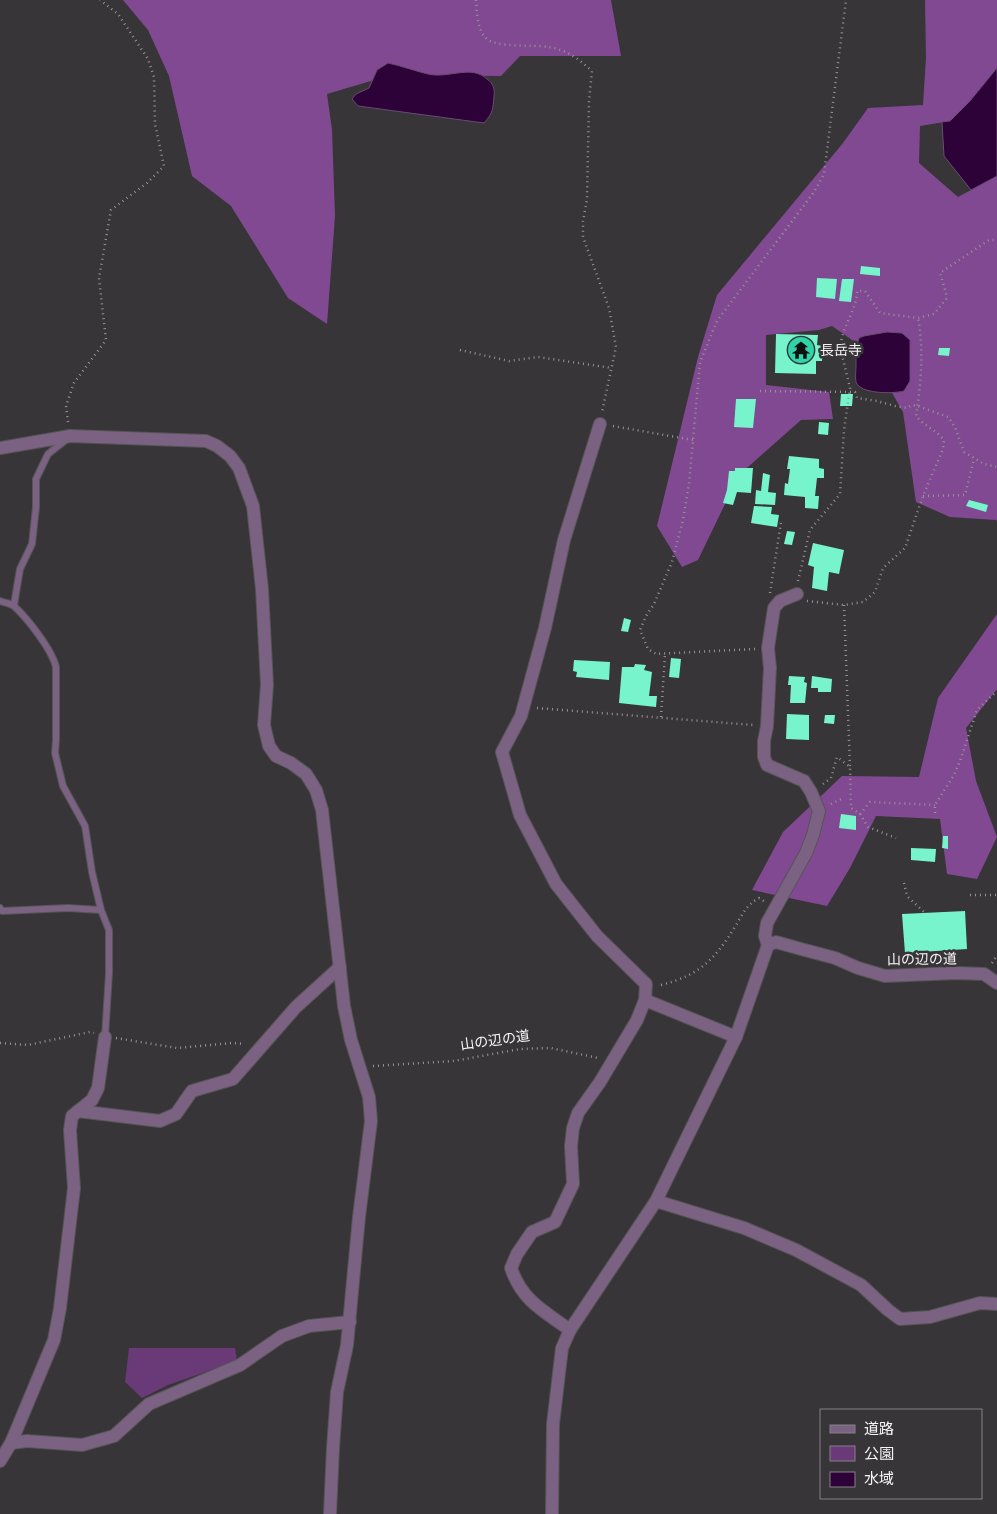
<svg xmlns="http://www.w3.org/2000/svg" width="997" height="1514" viewBox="0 0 997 1514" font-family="'PT Sans','Noto Sans JP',sans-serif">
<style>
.green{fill:#6a3a78}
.forest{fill:#814991}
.water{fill:#2d0238;stroke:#694b71}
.building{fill:#77f4cc}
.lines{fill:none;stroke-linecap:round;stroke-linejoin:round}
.lane-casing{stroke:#565456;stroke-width:8}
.street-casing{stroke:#565456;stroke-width:14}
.path{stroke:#979497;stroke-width:2.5;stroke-dasharray:1 4;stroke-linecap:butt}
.lane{stroke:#7b6282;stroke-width:6}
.street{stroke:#7b6282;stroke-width:12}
.labels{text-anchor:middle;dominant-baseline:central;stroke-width:5;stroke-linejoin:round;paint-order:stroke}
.poi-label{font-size:14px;fill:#f6f4f6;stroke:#383538;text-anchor:start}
.street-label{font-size:14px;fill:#f6f4f6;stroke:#383538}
</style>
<rect width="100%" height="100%" fill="#383538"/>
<!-- green -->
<path class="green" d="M 129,1348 L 235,1348 L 237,1361 L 168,1385 L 142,1398 L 125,1382 Z"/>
<!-- forest -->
<g class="forest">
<path d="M 123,0 L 611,0 L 621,56 L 520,56 L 501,76 L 391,75 L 327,94 L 332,130 L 335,216 L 327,324 L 288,298 L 231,206 L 192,176 L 169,76 L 148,30 Z"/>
<path d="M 925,0 L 997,0 L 997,68 L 970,101 L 950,121 L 920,126 L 919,163 L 958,197 L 997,176 L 997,521 L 996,520 L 950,517 L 916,502 L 903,412 L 868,351 L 832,326 L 819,330 L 766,335 L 766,385 L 829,392 L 833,419 L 801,420 L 739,475 L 698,560 L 682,567 L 657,526 L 698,357 L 717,295 L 843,143 L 868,108 L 923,105 L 926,58 Z"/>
<path d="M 997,614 L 997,689 L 966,728 L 976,781 L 997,837 L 977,879 L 947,874 L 940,819 L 876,816 L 850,868 L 827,906 L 752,890 L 783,832 L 842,776 L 919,777 L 938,698 Z"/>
</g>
<!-- water -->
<g class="water">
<path d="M 388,63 C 402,66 415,71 428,74 C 448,79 471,64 487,79 C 493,83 495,89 494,96 C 493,109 493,113 484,123 L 358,106 L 352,99 L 356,94 L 369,88 L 377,70 Z"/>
<path d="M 997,68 L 997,176 L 971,190 L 944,156 L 942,122 L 950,121 L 970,101 Z"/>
<path d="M 887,332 L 902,333 L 910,340 L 910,381 L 904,391 C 893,394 860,394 856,382 C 855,377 856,370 856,366 C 856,356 856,348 859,338 L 864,336 Z"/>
</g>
<!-- building -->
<g class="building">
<path d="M 861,266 L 880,268 L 880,276 L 860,274 Z"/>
<path d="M 817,278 L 837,279 L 835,299 L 816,297 Z"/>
<path d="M 842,279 L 854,279 L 851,302 L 839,301 Z"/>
<path d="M 776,334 L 818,335 L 817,345 L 823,346 L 822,361 L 816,361 L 816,374 L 775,373 Z"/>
<path d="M 939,348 L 950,348 L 949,356 L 938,355 Z"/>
<path d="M 841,394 L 853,394 L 852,406 L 840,406 Z"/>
<path d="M 736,399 L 756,399 L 753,428 L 734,427 Z"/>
<path d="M 819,422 L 829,423 L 828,435 L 818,434 Z"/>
<path d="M 789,456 L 819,459 L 819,468 L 824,469 L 824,478 L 817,478 L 815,496 L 819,496 L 818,509 L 805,508 L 805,497 L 784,495 L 785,483 L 788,484 L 790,469 L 787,469 Z"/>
<path d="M 735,468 L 753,468 L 751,493 L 737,492 L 733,505 L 723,503 L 727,490 L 729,471 L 735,471 Z"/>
<path d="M 763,473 L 770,475 L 768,492 L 776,493 L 775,505 L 755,504 L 756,490 L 761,491 Z"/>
<path d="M 969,500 L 988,505 L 986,512 L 966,506 Z"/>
<path d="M 754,506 L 772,507 L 771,514 L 779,515 L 777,527 L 751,523 Z"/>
<path d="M 787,531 L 795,532 L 792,545 L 784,544 Z"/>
<path d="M 813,543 L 844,550 L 839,574 L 829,572 L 827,591 L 812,588 L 814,567 L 808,565 Z"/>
<path d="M 624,618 L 631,620 L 628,632 L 621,631 Z"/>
<path d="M 671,658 L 681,659 L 679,678 L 669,677 Z"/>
<path d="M 574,660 L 610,662 L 609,680 L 576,677 L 577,672 L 573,671 Z"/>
<path d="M 635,664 L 646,665 L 644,670 L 652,672 L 649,696 L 657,696 L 656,707 L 619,703 L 622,667 L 634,667 Z"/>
<path d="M 789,676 L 805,677 L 804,682 L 807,683 L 805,703 L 790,703 L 791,685 L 788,685 Z"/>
<path d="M 812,676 L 832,679 L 831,692 L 818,692 L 818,688 L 811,688 Z"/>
<path d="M 787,714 L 809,715 L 809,740 L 786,739 Z"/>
<path d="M 825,715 L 835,715 L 834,724 L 824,723 Z"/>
<path d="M 841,814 L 856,816 L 856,830 L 839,828 Z"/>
<path d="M 943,836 L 948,836 L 948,849 L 942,848 Z"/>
<path d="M 911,848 L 936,849 L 935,862 L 911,860 Z"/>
<path d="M 965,911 L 967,949 L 905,953 L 902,914 Z"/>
</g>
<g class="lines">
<!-- lane casing -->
<g class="lane-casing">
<g id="lane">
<path d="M 0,601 C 5,603 11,603 15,607 C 28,619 52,650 56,667 L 56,740 L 55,753 L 63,786 L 85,826 L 92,872 L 101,910 L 109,930 L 109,973 L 105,1037"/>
<path d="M 14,605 L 20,569 L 32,544 L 36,507 L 36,479 L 48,454 L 67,439"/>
<path d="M 0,908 L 2,911 L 68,908 L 101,910"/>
</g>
</g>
<!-- street casing -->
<g class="street-casing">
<g id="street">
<path d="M 0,448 L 70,436 L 206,441 L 217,446 L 230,456 L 239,468 L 253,506 L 262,589 L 267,685 L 264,725 L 269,746 L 276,756 L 291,763 L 306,774 L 316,790 L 322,810 L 344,1006 L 351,1040 L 369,1097 L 371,1121 L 359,1217 L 347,1345 L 337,1392 L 333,1448 L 330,1514"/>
<path d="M 768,945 L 765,936 L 767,923 L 806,853 L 813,835 L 819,811 L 811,792 L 804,781 L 767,765 L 764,757 L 764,741 L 767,726 L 770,668 L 768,648 L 774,608 L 780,601 L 797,594"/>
<path d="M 645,1000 L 736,1037"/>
<path d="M 78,1111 L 160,1121 L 176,1114 L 192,1091 L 233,1079 L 296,1007 L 340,967"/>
<path d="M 656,1201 L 744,1228 L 796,1250 L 861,1285 L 888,1310 L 900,1319 L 930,1317 L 980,1303 L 997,1304"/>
<path d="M 570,1330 C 544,1311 522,1301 511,1268 L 517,1254 L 532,1232 L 555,1222 L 573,1184 L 571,1146 L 573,1128 L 578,1113 L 600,1082 L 637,1020 L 645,1000 L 646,984 L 597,936 L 556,884 L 520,815 L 502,752 L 521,716 L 545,628 L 564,540 L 600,424"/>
<path d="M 11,1443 L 27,1441 L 82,1445 L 114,1436 L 149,1404 L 240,1365 L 282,1336 L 309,1326 L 350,1322"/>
<path d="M 0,1461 L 11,1443 L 54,1340 L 60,1308 L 74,1188 L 70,1130 L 72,1116 L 92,1100 L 98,1088 L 105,1037"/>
<path d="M 552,1514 L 553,1424 L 562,1348 L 570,1330 L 656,1201 L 736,1037 L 768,945 L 776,942 L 801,949 L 835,958 L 858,968 L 885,976 L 956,973 L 984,974 L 997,983"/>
</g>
</g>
<!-- path -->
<g class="path">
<path d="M 476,0 C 477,12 477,28 485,37 C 494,49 534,44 549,47 C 567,50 579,59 592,71 L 589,101 L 587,199 L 583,221 L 583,237 L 609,308 L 616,347 L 602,412"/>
<path d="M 460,350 L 509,361 L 538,357 L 612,368"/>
<path d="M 842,355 C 836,331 857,314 857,291 L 865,291 L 880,313 L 918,318 L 934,314 L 946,299 L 946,293 L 940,273 L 989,240 L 997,240"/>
<path d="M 760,391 L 855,392 L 857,398 L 877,401 L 895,406 L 907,408 L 912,405 L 918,406 L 948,417 L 955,427 L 964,452 L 984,464 L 997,467"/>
<path d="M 68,422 L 66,406 L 74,383 L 106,340 L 99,278 L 111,210 L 147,183 L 164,166 L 155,124 L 154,77 L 148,59 L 118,14 L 100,0"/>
<path d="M 613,426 L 693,440"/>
<path d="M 923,496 L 965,495 L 974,459"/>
<path d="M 798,581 L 810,530 L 840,494 L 844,430 L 850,388 L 842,355 L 822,354"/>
<path d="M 770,593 L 781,522"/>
<path d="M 807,601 L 844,605 L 863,602 L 875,592 L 883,568 L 905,548 L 923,496 L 943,449 L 944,440 C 936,430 924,426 916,416 C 921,385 924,349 918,318"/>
<path d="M 844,605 L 850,767"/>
<path d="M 755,649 L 656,654 L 648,649 L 640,630 L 646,616 L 654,604 L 672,562 L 683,520 L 689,484 L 700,362 L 717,321 L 814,192 L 824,174 L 846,0"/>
<path d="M 537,708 L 753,725"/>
<path d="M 661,717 L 665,654"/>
<path d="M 823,784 L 831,778 L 837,757 L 850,767 L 851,808 L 860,814 L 868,827 L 896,838"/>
<path d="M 831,804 L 841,799"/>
<path d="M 935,813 L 935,805 L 954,775 L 960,761 L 977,710 L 997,691"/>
<path d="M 860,814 L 870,802 L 935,805"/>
<path d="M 904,883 L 907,896 L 925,913"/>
<path d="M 970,895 L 997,895"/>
<path d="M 992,963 L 997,955"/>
<path d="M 661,985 C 700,975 714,960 735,927 C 742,915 746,905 759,898 L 765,902"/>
<path d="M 116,1038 L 177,1048 L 232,1043 L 245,1044"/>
<path d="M 0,1043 L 28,1045 L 90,1032 L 94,1033"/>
<path d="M 373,1066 L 454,1061 L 520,1049 L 551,1048 L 598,1058"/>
</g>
<!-- lane -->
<use href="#lane" class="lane"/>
<!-- street -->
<use href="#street" class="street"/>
</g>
<!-- icons -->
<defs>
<g id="temple-disc" transform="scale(1.4375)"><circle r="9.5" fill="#30d4a9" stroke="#383538"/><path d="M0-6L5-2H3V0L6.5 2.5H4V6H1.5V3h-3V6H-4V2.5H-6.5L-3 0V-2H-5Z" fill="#111"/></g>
</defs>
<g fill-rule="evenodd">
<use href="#temple-disc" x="801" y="350"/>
</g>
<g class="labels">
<!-- poi labels -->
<g class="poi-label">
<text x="820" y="350">長岳寺</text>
</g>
<!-- street labels -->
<g class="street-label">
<text transform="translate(922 959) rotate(-1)">山の辺の道</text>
<text transform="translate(495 1040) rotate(-8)">山の辺の道</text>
</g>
</g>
<!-- legend -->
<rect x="820" y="1409" width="162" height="90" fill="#383538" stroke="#848184"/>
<rect x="830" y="1425" width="25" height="8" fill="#7b6282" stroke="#848184"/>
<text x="864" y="1434" font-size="15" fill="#f6f4f6">道路</text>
<rect x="830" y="1446" width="25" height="15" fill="#6a3a78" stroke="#848184"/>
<text x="864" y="1459" font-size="15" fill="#f6f4f6">公園</text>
<rect x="830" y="1472" width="25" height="15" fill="#2d0238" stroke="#848184"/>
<text x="864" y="1484" font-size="15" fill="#f6f4f6">水域</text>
</svg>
